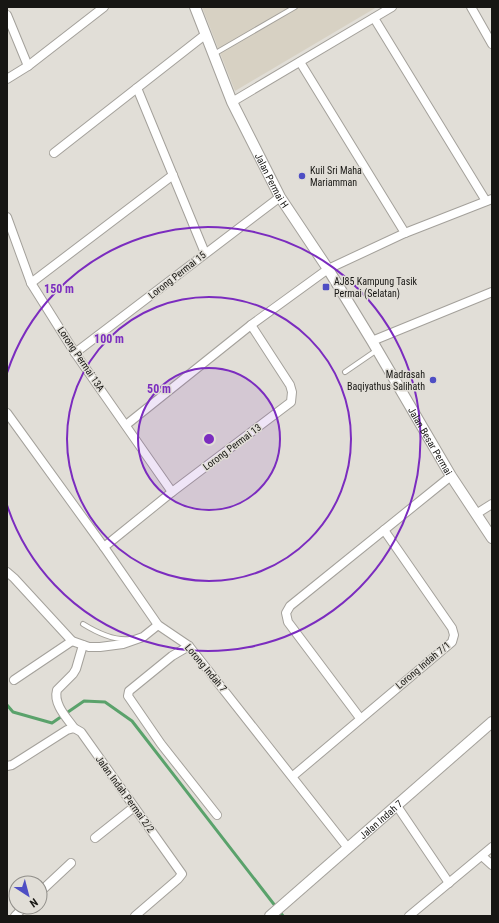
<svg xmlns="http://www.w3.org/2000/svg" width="499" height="923" viewBox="0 0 499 923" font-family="'Roboto Condensed',sans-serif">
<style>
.built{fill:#d7d1c3}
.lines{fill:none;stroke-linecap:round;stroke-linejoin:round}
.stream{stroke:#5aa26b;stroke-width:3}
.service-casing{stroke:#a4a19b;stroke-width:6}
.minor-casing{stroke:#a4a19b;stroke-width:10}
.tertiary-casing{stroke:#a4a19b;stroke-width:12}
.service{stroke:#fff;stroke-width:4}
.minor{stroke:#fff;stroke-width:8}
.tertiary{stroke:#fff;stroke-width:10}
.ring{fill:none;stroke:#7b2cbf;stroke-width:2}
.poi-dot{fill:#4e4ec4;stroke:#e1ded7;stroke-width:1.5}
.labels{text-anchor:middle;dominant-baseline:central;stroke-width:3;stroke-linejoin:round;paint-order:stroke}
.poi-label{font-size:10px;fill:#171613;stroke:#e1ded7;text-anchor:start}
.street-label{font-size:10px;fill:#171613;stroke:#e1ded7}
.centre{fill:#7b2cbf;stroke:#e1ded7;stroke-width:2}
.ring-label{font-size:12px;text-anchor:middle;font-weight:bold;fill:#7b2cbf;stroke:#e1ded7;stroke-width:3;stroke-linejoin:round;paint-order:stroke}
</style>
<rect width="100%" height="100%" fill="#e1ded7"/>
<!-- built -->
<path class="built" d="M 202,7 L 377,7 L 235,91 Z"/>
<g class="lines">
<!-- stream -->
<path class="stream" d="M 7,705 L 13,712 L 52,723 L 84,701 L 105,702 L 132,721 L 283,916"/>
<!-- service casing -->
<g class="service-casing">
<g id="service">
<path d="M 214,54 L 295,7"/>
<path d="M 345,372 L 377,350"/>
<path d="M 83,624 C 96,632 114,641 130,639"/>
</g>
</g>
<!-- minor casing -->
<g class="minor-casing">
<g id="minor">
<path d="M 471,7 L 492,44"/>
<path d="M 7,15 L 28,66"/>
<path d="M 374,18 L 486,201"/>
<path d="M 300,62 L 405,233"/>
<path d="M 7,79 L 28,66 L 104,7"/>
<path d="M 137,88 L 205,253"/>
<path d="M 232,102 L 392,7"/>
<path d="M 54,153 L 206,34"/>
<path d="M 7,217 L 31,283 L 75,353 L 172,492"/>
<path d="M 31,283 L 173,175"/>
<path d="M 372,341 L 492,292"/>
<path d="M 75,353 L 280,197"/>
<path d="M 7,413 L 104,547 L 158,625 L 189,646 L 348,848"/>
<path d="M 126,425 L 251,325 L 328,269 L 405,233 L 492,199"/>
<path d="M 476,514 L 492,504"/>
<path d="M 104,547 L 172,492 L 291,402 L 292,392 L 290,385 L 251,325"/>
<path d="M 7,572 L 14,578 L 72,641 L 89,647 L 100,647 L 123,644 L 143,637 L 158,625"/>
<path d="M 189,646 L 172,656 L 129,691 L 128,696 L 161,744 L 217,815"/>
<path d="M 14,680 L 72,641"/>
<path d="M 360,718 L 288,622 L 286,613 L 290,606 L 451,476"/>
<path d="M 74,728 C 67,718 53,704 57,690 L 73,674 L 76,669 L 83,645"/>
<path d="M 7,766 L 12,765 L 67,730 L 74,728 L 81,732 L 182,874 L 178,879 L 135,916"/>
<path d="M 293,776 L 452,642 L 454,635 L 452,628 L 384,530"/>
<path d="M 397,806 L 449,883"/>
<path d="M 95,838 L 134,807"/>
<path d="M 482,856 L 492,865"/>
<path d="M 40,892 L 71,863"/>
<path d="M 15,916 L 24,907"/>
<path d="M 409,916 L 492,847"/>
</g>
</g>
<!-- tertiary casing -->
<g class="tertiary-casing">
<g id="tertiary">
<path id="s1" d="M 195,7 L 232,102 L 280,197 L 328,269 L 372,341 L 451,476 L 492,538"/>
<path id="s2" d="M 270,916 L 492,722"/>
</g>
</g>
<!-- service -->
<use href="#service" class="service"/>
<!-- minor -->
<use href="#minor" class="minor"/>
<!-- tertiary -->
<use href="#tertiary" class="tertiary"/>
</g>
<!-- distance rings -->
<circle cx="209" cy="439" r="71" fill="#7b2cbf" fill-opacity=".12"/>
<g class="ring">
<circle cx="209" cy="439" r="71"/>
<circle cx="209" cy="439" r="142"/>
<path d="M7 373A212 212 0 1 1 7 505"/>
</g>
<!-- markers -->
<g class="poi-dot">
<circle cx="302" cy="176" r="4"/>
<rect x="322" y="283" width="8" height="8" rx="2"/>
<circle cx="433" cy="380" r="4"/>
</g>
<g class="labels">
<!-- poi labels -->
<g class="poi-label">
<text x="310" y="170">Kuil Sri Maha<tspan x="310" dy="12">Mariamman</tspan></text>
<text x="334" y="281">AJ85 Kampung Tasik<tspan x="334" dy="12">Permai (Selatan)</tspan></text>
<text x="425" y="374" text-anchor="end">Madrasah<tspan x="425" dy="12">Baqiyathus Salihath</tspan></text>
</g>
<!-- street labels -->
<g class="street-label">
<text stroke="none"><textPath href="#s1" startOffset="190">Jalan Permai H</textPath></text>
<text transform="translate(177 275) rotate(-38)">Lorong Permai 15</text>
<text transform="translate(81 359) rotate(56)">Lorong Permai 13A</text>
<text stroke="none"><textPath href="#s1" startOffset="495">Jalan Besar Permai</textPath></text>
<text transform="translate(232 447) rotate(-37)">Lorong Permai 13</text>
<text transform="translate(423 665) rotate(-40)">Lorong Indah 7/1</text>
<text transform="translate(206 668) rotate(50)">Lorong Indah 7</text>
<text transform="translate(125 794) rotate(54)">Jalan Indah Permai 2/2</text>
<text stroke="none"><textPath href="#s2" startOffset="147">Jalan Indah 7</textPath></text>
</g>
</g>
<circle cx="209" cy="439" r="6" class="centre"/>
<g class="ring-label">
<text x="59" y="293">150 m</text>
<text x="109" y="343">100 m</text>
<text x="159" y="393">50 m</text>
</g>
<!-- border -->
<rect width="499" height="923" fill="none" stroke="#171613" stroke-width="16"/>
<!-- north arrow -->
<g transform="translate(28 895) rotate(144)"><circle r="19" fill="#e1ded7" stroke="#908e89"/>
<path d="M0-3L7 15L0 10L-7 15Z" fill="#4e4ec4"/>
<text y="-6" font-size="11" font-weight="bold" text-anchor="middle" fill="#171613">N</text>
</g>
</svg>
